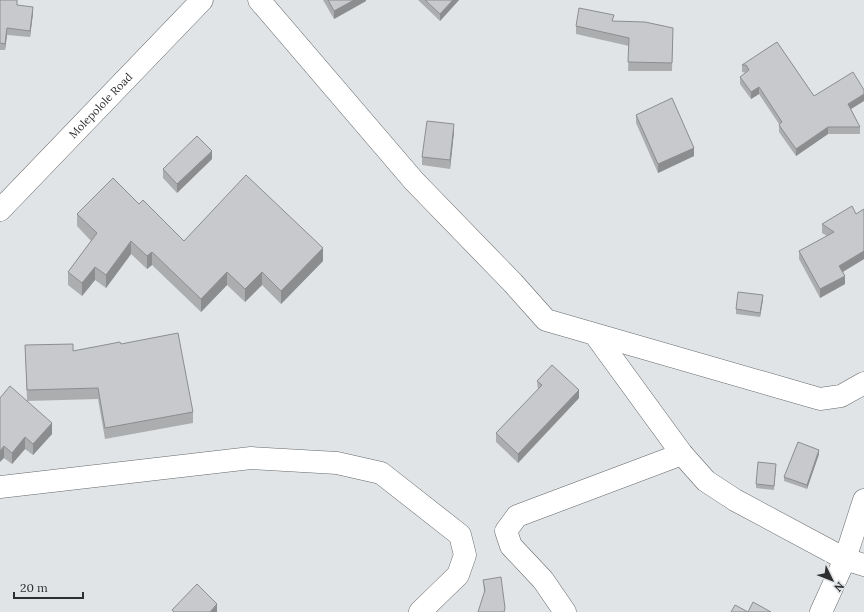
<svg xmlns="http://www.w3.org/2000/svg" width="864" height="612" viewBox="0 0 864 612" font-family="Lora,serif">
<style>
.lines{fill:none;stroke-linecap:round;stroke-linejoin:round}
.minor-casing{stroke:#65686a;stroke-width:23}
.major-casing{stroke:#65686a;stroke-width:23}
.minor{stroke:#fff;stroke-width:22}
.major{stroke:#fff;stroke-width:22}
.wall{fill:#acadaf}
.shaded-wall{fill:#8c8d8f}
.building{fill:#c8c9cc;stroke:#8c8d8f}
.labels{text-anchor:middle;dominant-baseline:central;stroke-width:4;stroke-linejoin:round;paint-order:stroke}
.street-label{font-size:11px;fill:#2d2e2f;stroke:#e1e4e7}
</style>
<rect width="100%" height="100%" fill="#e1e4e7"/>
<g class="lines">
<!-- minor casing -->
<g class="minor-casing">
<g id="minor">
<path d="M 259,0 L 414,181 L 513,283 L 546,320 L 820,399 L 841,396 L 864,383"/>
<path d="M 596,336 L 682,454 L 706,481 L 735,500 L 845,559 L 864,565"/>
<path d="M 0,487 L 251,458 L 337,463 L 381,473 L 460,535 L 465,555 L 458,575 L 420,612"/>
<path d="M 565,612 L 543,580 L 511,546 L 506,531 L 517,516 L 682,454"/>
<path d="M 821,612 L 845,559 L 864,500"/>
</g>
</g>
<!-- major casing -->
<g class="major-casing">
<g id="major">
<path id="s1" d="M 0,210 L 202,0"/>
</g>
</g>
<!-- minor -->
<use href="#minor" class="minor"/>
<!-- major -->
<use href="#major" class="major"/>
</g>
<!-- wall -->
<g class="wall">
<path d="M 0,0 L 17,5 L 33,13 L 30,37 L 7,35 L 5,50 L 0,50 Z"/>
<path d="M 323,0 L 366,0 L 366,1 L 334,19 Z"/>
<path d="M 418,0 L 459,0 L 440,21 Z"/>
<path d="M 614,21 L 673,28 L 672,71 L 628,71 L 629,46 L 576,34 L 576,26 Z"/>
<path d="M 777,42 L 814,96 L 851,109 L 860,127 L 860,134 L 828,134 L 796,156 L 779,132 L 779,124 L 759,94 L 751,99 L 740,84 L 740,77 L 746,73 L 742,72 L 742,65 Z"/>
<path d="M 636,115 L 694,156 L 658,173 L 636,123 Z"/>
<path d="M 454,132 L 450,169 L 422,165 L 422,157 Z"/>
<path d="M 212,159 L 177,193 L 163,178 L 163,169 Z"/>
<path d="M 139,204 L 184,241 L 323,261 L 281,304 L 262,285 L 245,302 L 227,285 L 201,312 L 152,265 L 147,269 L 131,254 L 106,288 L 95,280 L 82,296 L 68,285 L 68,272 L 91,241 L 77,226 L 77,214 Z"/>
<path d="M 864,209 L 864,259 L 843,272 L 845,284 L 820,298 L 799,259 L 799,251 L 827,236 L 822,233 L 822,224 L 856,214 Z"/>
<path d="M 763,299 L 760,317 L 736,314 L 736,309 Z"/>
<path d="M 121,344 L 193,412 L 193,423 L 105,439 L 98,399 L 27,401 L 52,434 L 33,455 L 25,449 L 12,464 L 4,458 L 0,398 L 27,401 L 25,345 L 73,351 Z"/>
<path d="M 537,381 L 579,398 L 518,463 L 496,442 L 496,433 L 538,390 Z"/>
<path d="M 819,454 L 807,489 L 784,481 L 784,477 Z"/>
<path d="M 776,468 L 774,490 L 756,488 L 756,484 Z"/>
<path d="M 483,580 L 505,612 L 484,592 Z"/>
</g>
<!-- shaded-wall -->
<g class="shaded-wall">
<path d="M 354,0 L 366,0 L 366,1 L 334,19 L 334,11 Z"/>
<path d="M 453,0 L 459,0 L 440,21 L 440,14 Z"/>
<path d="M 33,7 L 33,13 L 30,37 L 30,31 Z"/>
<path d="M 7,28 L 7,35 L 5,50 L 5,44 Z"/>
<path d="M 759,87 L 759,94 L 751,99 L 751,92 Z"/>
<path d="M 864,94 L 864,101 L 848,111 L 848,104 Z"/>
<path d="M 454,124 L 454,132 L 450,169 L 450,160 Z"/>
<path d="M 828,127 L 828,134 L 796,156 L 796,149 Z"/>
<path d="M 694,148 L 694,156 L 658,173 L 658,164 Z"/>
<path d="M 212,151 L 212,159 L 177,193 L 177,184 Z"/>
<path d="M 131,241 L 131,254 L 106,288 L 106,275 Z"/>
<path d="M 323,248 L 323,261 L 281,304 L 281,291 Z"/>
<path d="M 864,251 L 864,259 L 839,274 L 839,266 Z"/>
<path d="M 152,252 L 152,265 L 147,269 L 147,256 Z"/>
<path d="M 95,267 L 95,280 L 82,296 L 82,283 Z"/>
<path d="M 227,272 L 227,285 L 201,312 L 201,299 Z"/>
<path d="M 262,272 L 262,285 L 245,302 L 245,289 Z"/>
<path d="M 845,276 L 845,284 L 820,298 L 820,289 Z"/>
<path d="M 763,295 L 763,299 L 760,317 L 760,313 Z"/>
<path d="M 579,390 L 579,398 L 518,463 L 518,454 Z"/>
<path d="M 52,423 L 52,434 L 33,455 L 33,444 Z"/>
<path d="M 25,437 L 25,449 L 12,464 L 12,453 Z"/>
<path d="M 4,446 L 4,458 L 0,462 L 0,451 Z"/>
<path d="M 819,450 L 819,454 L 807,489 L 807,485 Z"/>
<path d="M 217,604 L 217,612 L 210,612 Z"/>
</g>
<!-- building -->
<g class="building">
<path d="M 0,0 L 17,0 L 17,5 L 33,7 L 30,31 L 7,28 L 5,44 L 0,43 Z"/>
<path d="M 328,0 L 354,0 L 334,11 Z"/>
<path d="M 425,0 L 453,0 L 440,14 Z"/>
<path d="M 579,8 L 614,15 L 612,21 L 645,22 L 673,28 L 672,63 L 628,62 L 629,38 L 576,26 Z"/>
<path d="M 777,42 L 814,96 L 853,72 L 864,90 L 864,94 L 848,104 L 860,127 L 828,127 L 796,149 L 779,125 L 782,122 L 759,87 L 751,92 L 740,77 L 749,70 L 746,65 L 742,65 Z"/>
<path d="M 672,98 L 694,148 L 658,164 L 636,115 Z"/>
<path d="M 427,121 L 454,124 L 450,160 L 422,157 Z"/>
<path d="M 197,136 L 212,151 L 177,184 L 163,169 Z"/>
<path d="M 246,175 L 323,248 L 281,291 L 262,272 L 245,289 L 227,272 L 201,299 L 152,252 L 147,256 L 131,241 L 106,275 L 95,267 L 82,283 L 68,272 L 97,233 L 77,214 L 113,178 L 139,204 L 143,200 L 184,241 Z"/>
<path d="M 852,206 L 856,214 L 864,209 L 864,251 L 839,266 L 845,276 L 820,289 L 799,251 L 834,232 L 822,224 Z"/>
<path d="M 738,292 L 763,295 L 760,313 L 736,309 Z"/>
<path d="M 178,333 L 193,412 L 105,428 L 98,388 L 27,390 L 25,345 L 73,344 L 73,351 L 120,342 L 121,344 Z"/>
<path d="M 552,365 L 579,390 L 518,454 L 496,433 L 542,385 L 537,381 Z"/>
<path d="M 10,386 L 52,423 L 33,444 L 25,437 L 12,453 L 4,446 L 0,451 L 0,398 Z"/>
<path d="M 798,442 L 819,450 L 807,485 L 784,477 Z"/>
<path d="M 758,462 L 776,464 L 774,486 L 756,484 Z"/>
<path d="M 501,577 L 505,608 L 504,612 L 478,612 L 485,590 L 483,580 Z"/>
<path d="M 197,584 L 217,604 L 210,612 L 174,612 L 172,610 Z"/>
<path d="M 753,602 L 771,612 L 731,612 L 735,605 L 748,612 Z"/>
</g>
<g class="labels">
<!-- street labels -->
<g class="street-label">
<text stroke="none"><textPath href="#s1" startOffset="145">Molepolole Road</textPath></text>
</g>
</g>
<!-- north arrow -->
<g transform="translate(832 580) rotate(133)" stroke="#e1e4e7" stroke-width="3" paint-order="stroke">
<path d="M0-3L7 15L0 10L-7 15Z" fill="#2d2e2f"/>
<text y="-6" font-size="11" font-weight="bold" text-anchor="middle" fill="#2d2e2f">N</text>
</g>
<!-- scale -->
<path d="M14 592v6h69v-6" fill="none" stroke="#2d2e2f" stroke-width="2"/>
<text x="20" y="592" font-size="12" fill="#2d2e2f" stroke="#e1e4e7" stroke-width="3" paint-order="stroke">20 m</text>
</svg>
